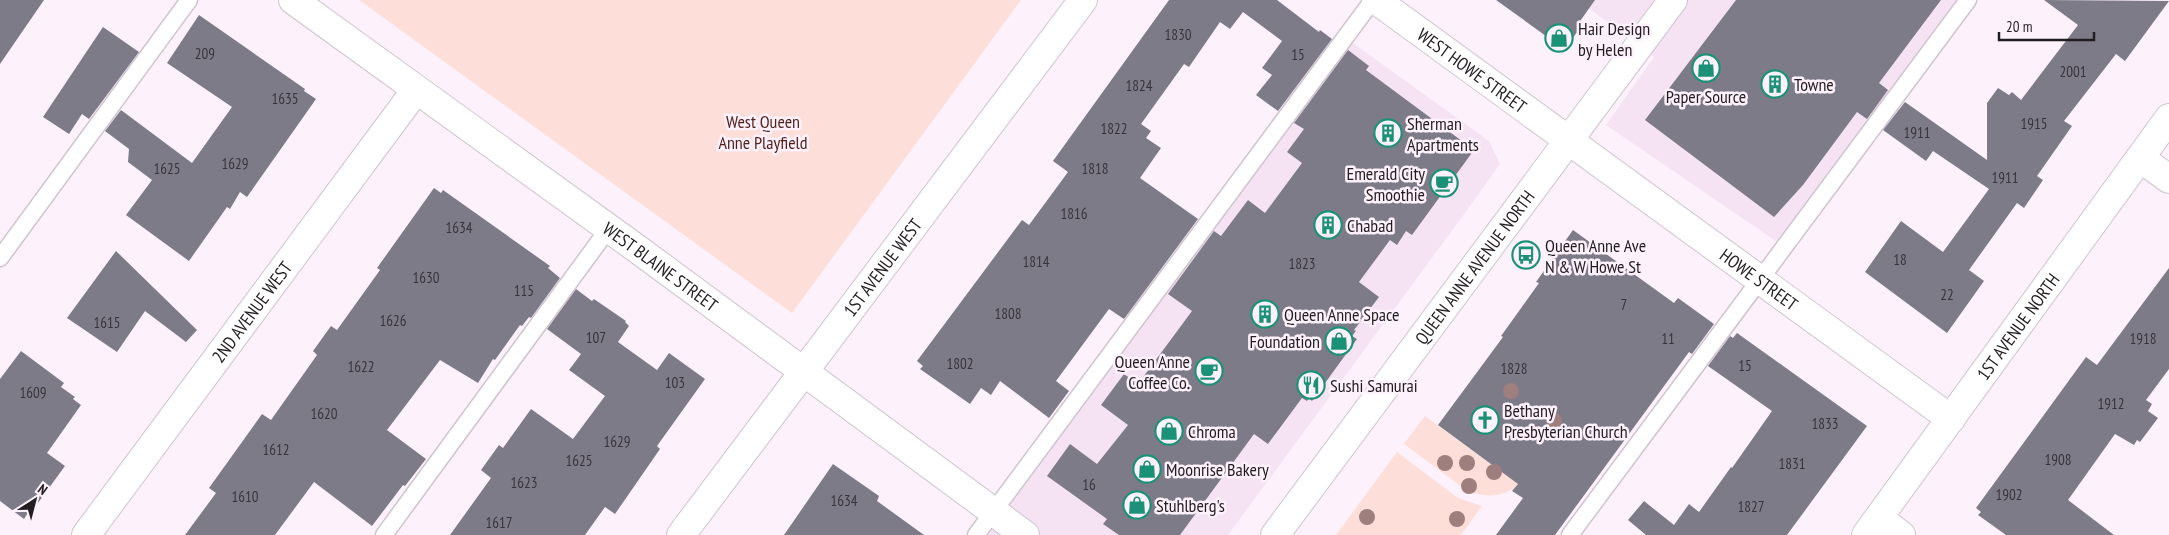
<svg xmlns="http://www.w3.org/2000/svg" width="2169" height="535" viewBox="0 0 2169 535" font-family="'PT Sans Narrow',sans-serif">
<style>
.built{fill:#f5e3f4}
.green{fill:#fdded8}
.building{fill:#7e7b88}
.lines{fill:none;stroke-linecap:round;stroke-linejoin:round}
.lane-casing{stroke:#cfc4ce;stroke-width:19}
.street-casing{stroke:#cfc4ce;stroke-width:30}
.secondary-casing{stroke:#cfc4ce;stroke-width:30}
.lane{stroke:#fff;stroke-width:16}
.street{stroke:#fff;stroke-width:28}
.secondary{stroke:#fff;stroke-width:28}
.tree{fill:#9f7e7e}
.labels{text-anchor:middle;dominant-baseline:central;stroke-width:5;stroke-linejoin:round;paint-order:stroke}
.number-label{font-size:15px;fill:#38343b}
.poi-label{font-size:18px;fill:#211d21;stroke:#fdf1fc;text-anchor:start}
.street-label{font-size:18px;fill:#211d21;stroke:#fdf1fc}
.park-label{font-size:18px;fill:#521f17;stroke:#fdf1fc}
</style>
<rect width="100%" height="100%" fill="#fdf1fc"/>
<!-- built -->
<g class="built">
<path d="M 1578,0 L 1957,0 L 1780,244 L 1606,125 L 1654,57 Z"/>
<path d="M 1350,41 L 1489,141 L 1500,164 L 1462,217 L 1228,535 L 988,535 Z"/>
</g>
<!-- green -->
<g class="green">
<path d="M 359,0 L 1021,0 L 792,313 Z"/>
<path d="M 1425,416 L 1518,484 C 1506,498 1482,498 1466,490 L 1404,444 Z"/>
<path d="M 1397,452 L 1458,498 L 1482,506 L 1461,535 L 1336,535 Z"/>
</g>
<!-- building -->
<g class="building">
<path d="M 0,0 L 44,0 L 0,64 Z"/>
<path d="M 1169,0 L 1277,0 L 1319,32 L 1320,30 L 1332,39 L 1278,111 L 1256,95 L 1272,75 L 1262,68 L 1282,41 L 1243,12 L 1230,29 L 1220,22 L 1189,67 L 1184,64 L 1141,124 L 1151,131 L 1146,138 L 1161,148 L 1140,178 L 1198,219 L 1124,319 L 1109,309 L 1056,381 L 1069,391 L 1049,418 L 1000,381 L 991,395 L 981,388 L 970,404 L 920,369 L 923,366 L 917,361 L 1022,220 L 1029,225 L 1068,172 L 1053,161 Z"/>
<path d="M 1496,0 L 1595,0 L 1578,24 L 1582,26 L 1564,49 Z"/>
<path d="M 1736,0 L 1941,0 L 1879,83 L 1888,90 L 1867,119 L 1857,112 L 1803,185 L 1774,217 L 1645,120 Z"/>
<path d="M 2044,0 L 2169,1 L 2125,61 L 2116,54 L 2064,121 L 2072,126 L 2037,176 L 2043,180 L 2024,208 L 2017,203 L 1969,270 L 1984,281 L 1947,333 L 1865,272 L 1901,221 L 1943,252 L 1989,189 L 1933,151 L 1926,161 L 1883,130 L 1905,102 L 1987,160 L 1987,103 L 1998,88 L 2009,95 L 2012,92 L 2021,100 L 2078,25 Z"/>
<path d="M 199,15 L 305,89 L 304,91 L 316,99 L 247,197 L 240,192 L 230,209 L 227,207 L 189,261 L 126,215 L 152,180 L 128,162 L 129,149 L 105,131 L 121,110 L 192,163 L 232,107 L 167,63 Z"/>
<path d="M 103,27 L 139,52 L 89,119 L 82,114 L 69,134 L 43,117 Z"/>
<path d="M 1348,50 L 1369,66 L 1366,70 L 1474,150 L 1412,235 L 1406,231 L 1397,245 L 1390,240 L 1359,282 L 1379,297 L 1354,330 L 1356,331 L 1352,336 L 1357,339 L 1312,401 L 1309,398 L 1307,401 L 1302,398 L 1268,444 L 1254,434 L 1180,535 L 1119,535 L 1103,524 L 1107,519 L 1047,476 L 1070,444 L 1097,464 L 1128,425 L 1101,405 L 1124,374 L 1138,384 L 1192,311 L 1168,294 L 1214,231 L 1221,236 L 1248,200 L 1265,213 L 1302,163 L 1287,152 L 1304,129 L 1294,123 Z"/>
<path d="M 434,188 L 441,193 L 443,190 L 550,266 L 548,268 L 560,278 L 531,318 L 529,317 L 522,326 L 520,325 L 495,360 L 493,359 L 478,383 L 440,360 L 387,430 L 426,459 L 405,486 L 403,485 L 372,526 L 314,482 L 275,535 L 185,535 L 216,493 L 209,488 L 262,414 L 271,420 L 317,355 L 313,351 L 331,326 L 337,330 L 380,270 L 377,268 Z"/>
<path d="M 1573,230 L 1674,303 L 1678,298 L 1714,324 L 1692,354 L 1689,352 L 1555,535 L 1496,535 L 1523,498 L 1512,491 L 1518,484 L 1438,425 L 1503,337 L 1501,336 L 1539,283 L 1536,282 Z"/>
<path d="M 116,251 L 197,330 L 186,342 L 145,311 L 117,352 L 67,318 Z"/>
<path d="M 2169,268 L 2169,369 L 2146,400 L 2152,404 L 2148,411 L 2158,418 L 2140,442 L 2137,440 L 2134,445 L 2115,434 L 2068,500 L 2114,535 L 2006,535 L 1978,515 L 1981,512 L 1976,508 L 2086,357 L 2097,365 Z"/>
<path d="M 576,289 L 592,301 L 594,299 L 626,321 L 625,322 L 629,326 L 618,342 L 657,370 L 669,353 L 705,379 L 657,446 L 660,449 L 615,514 L 605,507 L 585,535 L 450,535 L 491,478 L 481,470 L 499,445 L 503,448 L 531,409 L 573,439 L 605,396 L 569,370 L 581,354 L 547,329 Z"/>
<path d="M 1737,333 L 1867,426 L 1787,535 L 1646,535 L 1628,520 L 1644,501 L 1674,525 L 1689,504 L 1699,512 L 1731,467 L 1732,468 L 1772,411 L 1708,366 L 1730,336 L 1733,338 Z"/>
<path d="M 21,351 L 64,383 L 61,387 L 75,397 L 73,399 L 81,405 L 47,453 L 65,466 L 35,507 L 33,505 L 24,519 L 0,501 L 0,379 Z"/>
<path d="M 833,464 L 879,496 L 877,501 L 924,535 L 784,535 Z"/>
</g>
<g class="lines">
<!-- lane casing -->
<g class="lane-casing">
<g id="lane">
<path d="M 0,258 L 189,0"/>
<path d="M 384,535 L 609,228"/>
<path d="M 976,535 L 1373,0"/>
<path d="M 1570,535 L 1968,0"/>
</g>
</g>
<!-- street casing -->
<g class="street-casing">
<g id="street">
<path id="s1" d="M 293,0 L 636,248 L 1025,535"/>
<path id="s2" d="M 1376,0 L 1951,419"/>
<path d="M 2140,158 L 2169,179"/>
<path d="M 1879,518 L 1901,535"/>
<path id="s3" d="M 86,535 L 416,90"/>
<path id="s4" d="M 681,535 L 1083,0"/>
<path id="s5" d="M 1866,535 L 2169,118"/>
</g>
</g>
<!-- secondary casing -->
<g class="secondary-casing">
<g id="secondary">
<path id="s6" d="M 1275,535 L 1673,0"/>
</g>
</g>
<!-- lane -->
<use href="#lane" class="lane"/>
<!-- street -->
<use href="#street" class="street"/>
<!-- secondary -->
<use href="#secondary" class="secondary"/>
</g>
<!-- trees -->
<g class="tree">
<circle cx="1511" cy="391" r="8"/>
<circle cx="1554" cy="421" r="8"/>
<circle cx="1445" cy="463" r="8"/>
<circle cx="1467" cy="463" r="8"/>
<circle cx="1494" cy="472" r="8"/>
<circle cx="1469" cy="486" r="8"/>
<circle cx="1367" cy="517" r="8"/>
<circle cx="1457" cy="519" r="8"/>
</g>
<!-- icons -->
<defs>
<g id="shop-ring" transform="scale(1.4375)"><circle r="9.5" fill="#fdf1fc" stroke="#1b9277" stroke-width="1.5"/><path d="M-5-2.5h2.3a2.7 3.5 0 0 1 5.4 0H5L5.5 6h-11ZM-1.5-2.5h3a1.5 2.3 0 0 0-3 0Z" fill="#1b9277"/></g>
<g id="building-ring" transform="scale(1.4375)"><circle r="9.5" fill="#fdf1fc" stroke="#1b9277" stroke-width="1.5"/><path d="M-4-6H4V6H1V3H-1V6H-4ZM-2.5-4.3h1.7v1.8h-1.7ZM.8-4.3h1.7v1.8H.8ZM-2.5-1h1.7V.8h-1.7ZM.8-1h1.7V.8H.8Z" fill="#1b9277"/></g>
<g id="cafe-ring" transform="scale(1.4375)"><circle r="9.5" fill="#fdf1fc" stroke="#1b9277" stroke-width="1.5"/><path d="M-5.5-4.5H6V0H3Q3 3.5 0 3.5H-2.5Q-5.5 3.5-5.5 0ZM3-3.2v2h1.7v-2ZM-6 4.5H4V6H-6Z" fill="#1b9277"/></g>
<g id="bus-ring" transform="scale(1.4375)"><circle r="9.5" fill="#fdf1fc" stroke="#1b9277" stroke-width="1.5"/><path d="M-5-6H5V4H4V6H2V4H-2V6H-4V4H-5ZM-3.5-4V0h7V-4ZM-3.5 1.2v1.5H-2V1.2ZM2 1.2v1.5H3.5V1.2Z" fill="#1b9277"/></g>
<g id="restaurant-ring" transform="scale(1.4375)"><circle r="9.5" fill="#fdf1fc" stroke="#1b9277" stroke-width="1.5"/><path d="M-5-6h1v4h1v-4h1v4h1v-4h1v5L-1.5 .5V6h-2V.5L-5-1ZM5-6V6H3V1.5H1.5Q1.5-4 5-6Z" fill="#1b9277"/></g>
<g id="church-ring" transform="scale(1.4375)"><circle r="9.5" fill="#fdf1fc" stroke="#1b9277" stroke-width="1.5"/><path d="M-1.2-6h2.4v3.5h3.3v2.4h-3.3V6h-2.4V-.1h-3.3v-2.4h3.3Z" fill="#1b9277"/></g>
</defs>
<g fill-rule="evenodd">
<use href="#shop-ring" x="1559" y="38"/>
<use href="#shop-ring" x="1706" y="68"/>
<use href="#building-ring" x="1775" y="84"/>
<use href="#building-ring" x="1388" y="133"/>
<use href="#cafe-ring" x="1444" y="183"/>
<use href="#building-ring" x="1328" y="225"/>
<use href="#bus-ring" x="1526" y="255"/>
<use href="#building-ring" x="1265" y="314"/>
<use href="#shop-ring" x="1339" y="341"/>
<use href="#cafe-ring" x="1209" y="371"/>
<use href="#restaurant-ring" x="1311" y="385"/>
<use href="#church-ring" x="1485" y="420"/>
<use href="#shop-ring" x="1169" y="431"/>
<use href="#shop-ring" x="1147" y="469"/>
<use href="#shop-ring" x="1137" y="505"/>
</g>
<g class="labels">
<!-- number labels -->
<g class="number-label">
<text x="1178" y="34">1830</text>
<text x="205" y="53">209</text>
<text x="1298" y="54">15</text>
<text x="2073" y="71">2001</text>
<text x="1139" y="85">1824</text>
<text x="285" y="98">1635</text>
<text x="2034" y="123">1915</text>
<text x="1114" y="128">1822</text>
<text x="1917" y="132">1911</text>
<text x="235" y="163">1629</text>
<text x="167" y="168">1625</text>
<text x="1095" y="168">1818</text>
<text x="2005" y="177">1911</text>
<text x="1074" y="213">1816</text>
<text x="459" y="227">1634</text>
<text x="1900" y="259">18</text>
<text x="1036" y="261">1814</text>
<text x="1302" y="263">1823</text>
<text x="426" y="277">1630</text>
<text x="524" y="290">115</text>
<text x="1947" y="294">22</text>
<text x="1624" y="304">7</text>
<text x="1008" y="313">1808</text>
<text x="393" y="320">1626</text>
<text x="107" y="322">1615</text>
<text x="596" y="337">107</text>
<text x="1668" y="338">11</text>
<text x="2143" y="338">1918</text>
<text x="960" y="363">1802</text>
<text x="1745" y="365">15</text>
<text x="361" y="366">1622</text>
<text x="1514" y="368">1828</text>
<text x="675" y="382">103</text>
<text x="33" y="392">1609</text>
<text x="2111" y="403">1912</text>
<text x="324" y="413">1620</text>
<text x="1825" y="423">1833</text>
<text x="617" y="441">1629</text>
<text x="276" y="449">1612</text>
<text x="2058" y="459">1908</text>
<text x="579" y="460">1625</text>
<text x="1792" y="463">1831</text>
<text x="524" y="482">1623</text>
<text x="1089" y="484">16</text>
<text x="2009" y="494">1902</text>
<text x="245" y="496">1610</text>
<text x="844" y="500">1634</text>
<text x="1751" y="506">1827</text>
<text x="499" y="522">1617</text>
</g>
<!-- poi labels -->
<g class="poi-label">
<text x="1578" y="28">Hair Design<tspan x="1578" dy="21">by Helen</tspan></text>
<text x="1794" y="84">Towne</text>
<text x="1706" y="96" text-anchor="middle">Paper Source</text>
<text x="1407" y="123">Sherman<tspan x="1407" dy="21">Apartments</tspan></text>
<text x="1425" y="173" text-anchor="end">Emerald City<tspan x="1425" dy="21">Smoothie</tspan></text>
<text x="1347" y="225">Chabad</text>
<text x="1545" y="245">Queen Anne Ave<tspan x="1545" dy="21">N &amp; W Howe St</tspan></text>
<text x="1284" y="314">Queen Anne Space</text>
<text x="1320" y="341" text-anchor="end">Foundation</text>
<text x="1190" y="361" text-anchor="end">Queen Anne<tspan x="1190" dy="21">Coffee Co.</tspan></text>
<text x="1330" y="385">Sushi Samurai</text>
<text x="1504" y="410">Bethany<tspan x="1504" dy="21">Presbyterian Church</tspan></text>
<text x="1188" y="431">Chroma</text>
<text x="1166" y="469">Moonrise Bakery</text>
<text x="1156" y="505">Stuhlberg's</text>
</g>
<!-- street labels -->
<g class="street-label">
<text stroke="none"><textPath href="#s2" startOffset="119">WEST HOWE STREET</textPath></text>
<text stroke="none"><textPath href="#s1" startOffset="454">WEST BLAINE STREET</textPath></text>
<text stroke="none"><textPath href="#s4" startOffset="335">1ST AVENUE WEST</textPath></text>
<text stroke="none"><textPath href="#s6" startOffset="334">QUEEN ANNE AVENUE NORTH</textPath></text>
<text stroke="none"><textPath href="#s2" startOffset="474">HOWE STREET</textPath></text>
<text stroke="none"><textPath href="#s3" startOffset="278">2ND AVENUE WEST</textPath></text>
<text stroke="none"><textPath href="#s5" startOffset="258">1ST AVENUE NORTH</textPath></text>
</g>
<!-- park labels -->
<g class="park-label">
<text x="763" y="121">West Queen<tspan x="763" dy="21">Anne Playfield</tspan></text>
</g>
</g>
<!-- north arrow -->
<g transform="translate(35 500) rotate(36)" stroke="#fdf1fc" stroke-width="4" paint-order="stroke">
<path d="M0-4L9 19L0 12L-9 19Z" fill="#211d21"/>
<text y="-8" font-size="14" font-weight="bold" text-anchor="middle" fill="#211d21">N</text>
</g>
<!-- scale -->
<path d="M1999 32v8h95v-8" fill="none" stroke="#211d21" stroke-width="2.5"/>
<text x="2006" y="32" font-size="15" fill="#211d21" stroke="#fdf1fc" stroke-width="4" paint-order="stroke">20 m</text>
</svg>
